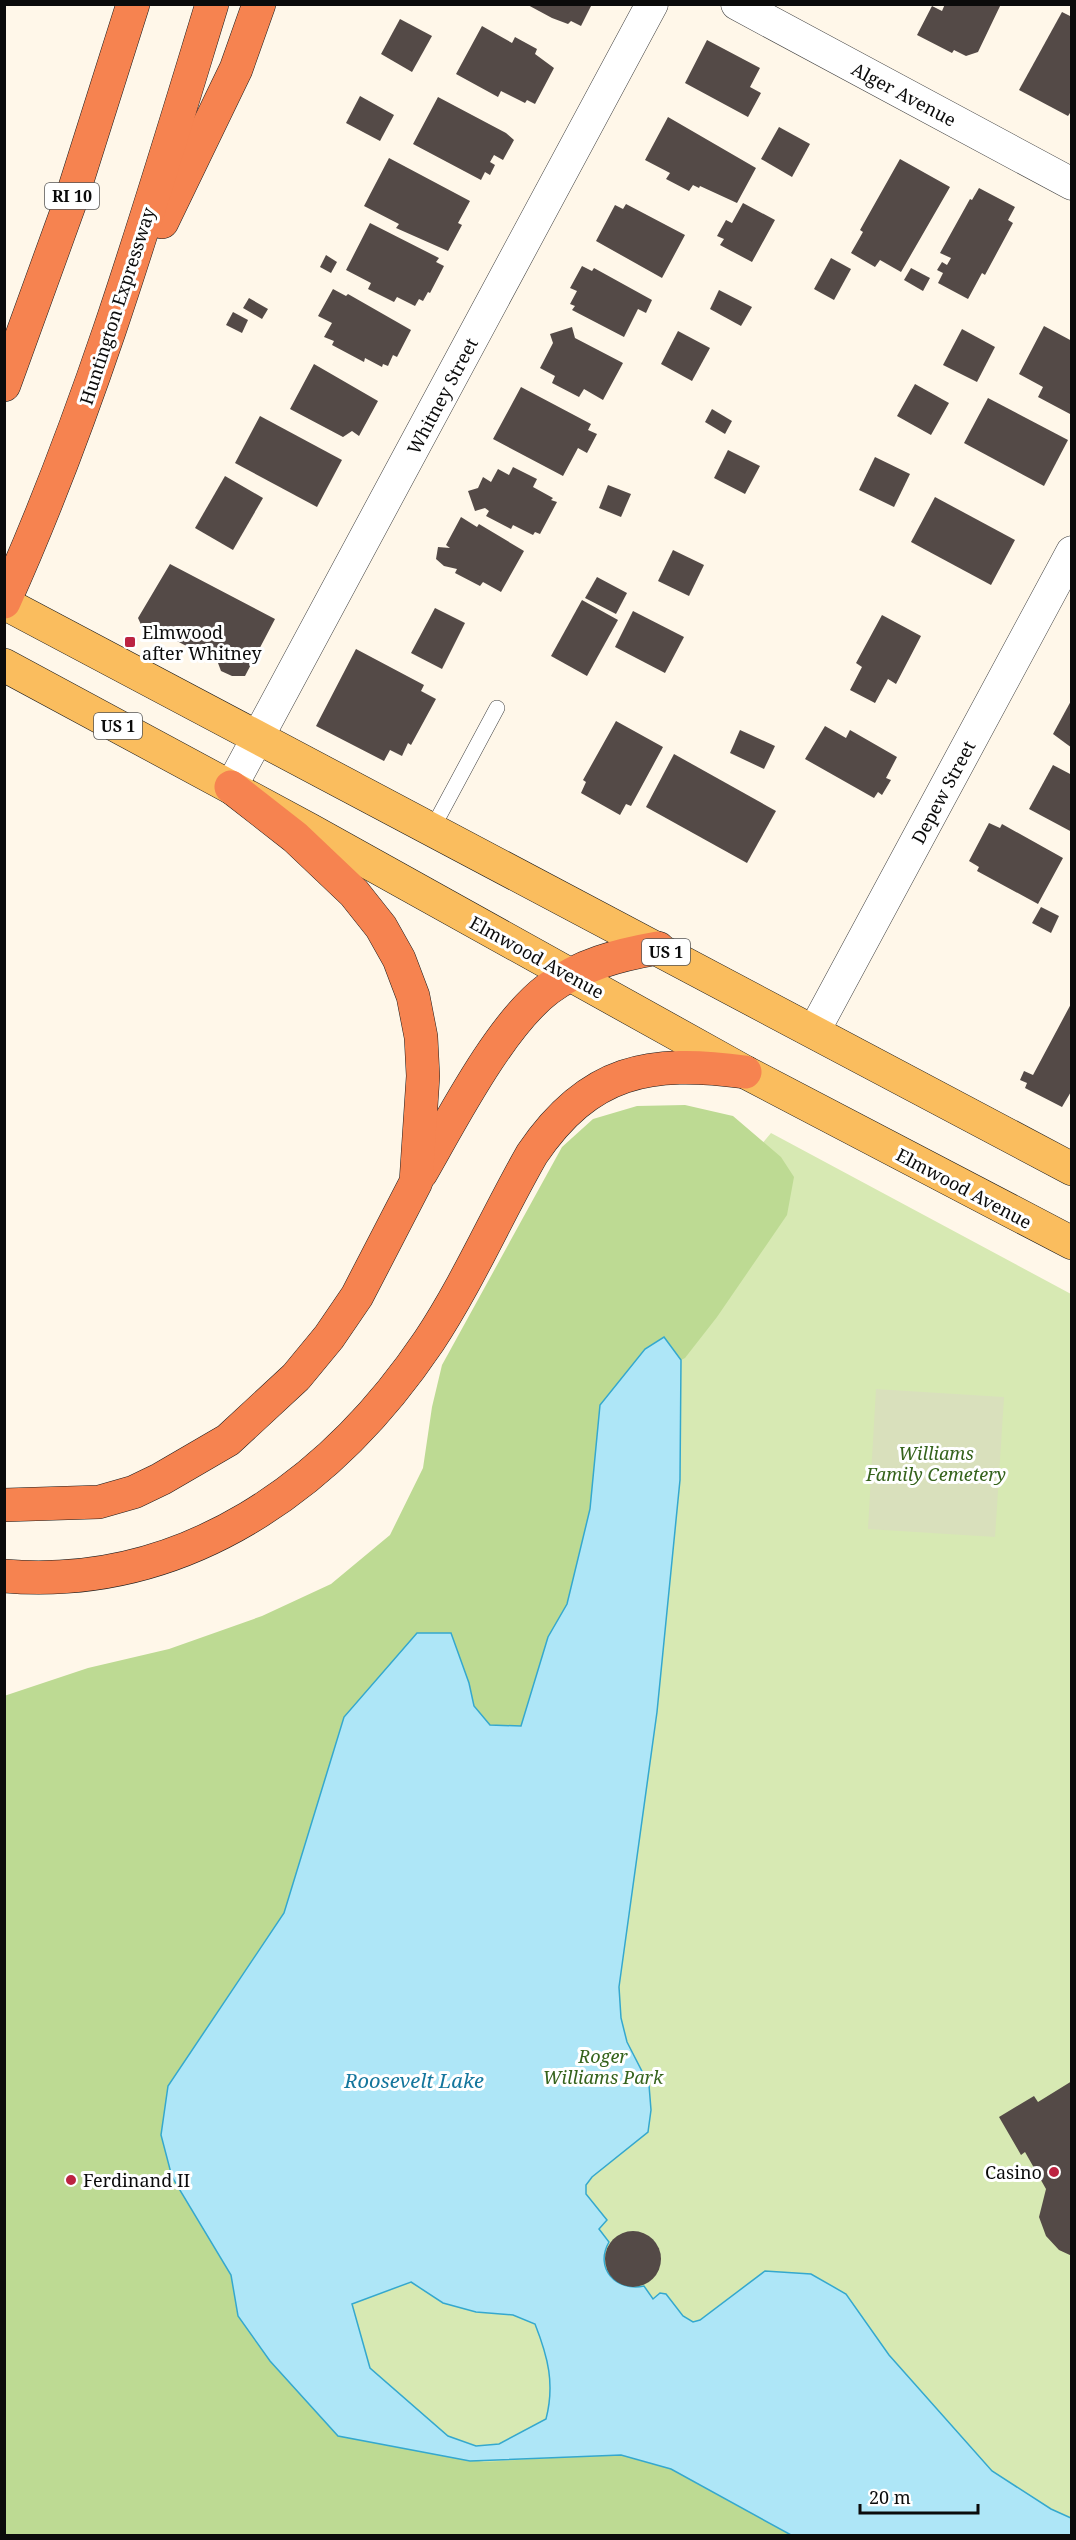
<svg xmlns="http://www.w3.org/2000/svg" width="1076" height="2540" viewBox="0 0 1076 2540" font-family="'Noto Serif',serif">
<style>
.green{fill:#d7e9b3}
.forest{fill:#bdda93}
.cemetery{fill:#d9e0bc}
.water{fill:#aee6f7;stroke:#34a8ce;stroke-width:1.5;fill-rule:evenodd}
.building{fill:#544a47}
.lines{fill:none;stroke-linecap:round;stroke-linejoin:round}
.lane-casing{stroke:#3e3e3e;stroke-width:16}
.street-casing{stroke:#3e3e3e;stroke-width:33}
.primary-casing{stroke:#1c1c1c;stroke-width:34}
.highway-casing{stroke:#1c1c1c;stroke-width:34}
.lane{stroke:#fff;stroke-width:15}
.street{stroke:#fff;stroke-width:32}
.primary{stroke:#fabd5e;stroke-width:33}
.highway{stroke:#f68350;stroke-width:33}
.poi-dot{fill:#bc2341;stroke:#fff;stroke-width:2}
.labels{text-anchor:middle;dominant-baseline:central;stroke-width:6;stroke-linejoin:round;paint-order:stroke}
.shield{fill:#fff;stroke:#545454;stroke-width:1.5}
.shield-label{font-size:16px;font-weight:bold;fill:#0b0b0b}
.street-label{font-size:18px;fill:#0b0b0b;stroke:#fff}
.poi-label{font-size:18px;fill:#0b0b0b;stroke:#fff;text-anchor:start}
.park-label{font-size:18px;font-style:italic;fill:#35631c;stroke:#fff}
.water-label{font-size:20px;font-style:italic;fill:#14769d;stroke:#fff}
</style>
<rect width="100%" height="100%" fill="#fff7e9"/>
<!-- green -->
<path class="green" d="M 771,1133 L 1071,1294 L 1071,2535 L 5,2535 L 4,1708 L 255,1753 Z"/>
<!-- forest -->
<path class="forest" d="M 685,1105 L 733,1116 L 781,1157 L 794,1177 L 787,1215 L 717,1317 L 685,1358 L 681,1360 L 664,1338 L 590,1509 L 567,1604 L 548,1637 L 521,1726 L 490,1725 L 474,1706 L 469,1683 L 344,1717 L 284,1913 L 168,2086 L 172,2177 L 231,2275 L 238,2316 L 270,2361 L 338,2436 L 484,2462 L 621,2454 L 671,2469 L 791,2535 L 5,2535 L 4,1696 L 88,1668 L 169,1649 L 262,1616 L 331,1584 L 390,1535 L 423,1468 L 432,1407 L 442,1365 L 562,1147 L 593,1119 L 637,1106 Z"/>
<!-- cemetery -->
<path class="cemetery" d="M 876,1389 L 1004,1397 L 995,1537 L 868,1529 Z"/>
<!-- water -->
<path class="water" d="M 664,1337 L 681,1360 L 680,1480 L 657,1712 L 619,1987 L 621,2018 L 627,2042 L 649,2085 L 651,2110 L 648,2132 L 592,2177 L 586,2185 L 586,2194 L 607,2220 L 599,2229 L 609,2242 C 594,2268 616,2292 644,2286 L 653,2299 L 660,2293 L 666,2294 L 683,2316 L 693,2322 L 700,2320 L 765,2271 L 811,2274 L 846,2294 L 889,2355 L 992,2471 L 1051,2509 L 1071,2518 L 1071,2535 L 791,2535 L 671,2469 L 621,2455 L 470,2461 L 338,2436 L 270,2361 L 238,2316 L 231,2275 L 172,2177 L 161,2135 L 168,2086 L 284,1913 L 344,1717 L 417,1633 L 451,1633 L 469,1683 L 474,1706 L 490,1725 L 521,1726 L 548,1637 L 567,1604 L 590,1509 L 600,1405 L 645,1349 ZM 411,2282 L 443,2303 L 476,2312 L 513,2315 L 535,2324 C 548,2357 555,2384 546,2419 L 499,2444 L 476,2446 L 448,2436 L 370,2368 L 352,2304 Z"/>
<!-- building -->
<g class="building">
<path d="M 526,4 L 592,4 L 581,26 L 571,21 L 568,24 L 552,18 Z"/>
<path d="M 945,4 L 1001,4 L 978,52 L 966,56 L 954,50 L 952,53 L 917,35 L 932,6 L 942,11 Z"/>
<path d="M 1062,12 L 1072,17 L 1072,110 L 1068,116 L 1019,90 Z"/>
<path d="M 400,19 L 432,36 L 412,72 L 381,54 Z"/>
<path d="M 482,26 L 512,43 L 515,37 L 537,49 L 535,54 L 554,68 L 535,104 L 527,100 L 525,103 L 501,91 L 498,97 L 456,74 Z"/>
<path d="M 707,40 L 760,68 L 750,87 L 761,93 L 748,117 L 685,83 Z"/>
<path d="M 360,96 L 394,115 L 380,141 L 346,123 Z"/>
<path d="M 438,97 L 506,133 L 514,140 L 503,160 L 494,155 L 490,162 L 495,165 L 490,175 L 485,172 L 481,180 L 413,144 Z"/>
<path d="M 668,117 L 756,168 L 737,203 L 700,186 L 699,188 L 693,185 L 689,191 L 666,179 L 670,173 L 645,160 Z"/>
<path d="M 779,127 L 810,144 L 792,177 L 761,159 Z"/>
<path d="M 389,158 L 470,201 L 458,223 L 462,225 L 448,251 L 396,228 L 399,224 L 364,206 Z"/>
<path d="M 900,159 L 950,187 L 901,272 L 880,260 L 875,267 L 851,253 L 863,232 L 860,230 Z"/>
<path d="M 979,188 L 1015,207 L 1008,220 L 1013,223 L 985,275 L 982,273 L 968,299 L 938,283 L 943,273 L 937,270 L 942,262 L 947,265 L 951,258 L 940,253 L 970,199 L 972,200 Z"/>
<path d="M 743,203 L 775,220 L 752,262 L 720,245 L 724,239 L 717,236 L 726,220 L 732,223 Z"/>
<path d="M 626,204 L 685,235 L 662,278 L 596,241 L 615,205 L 623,209 Z"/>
<path d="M 370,223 L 439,258 L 436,262 L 444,266 L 430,293 L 428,292 L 423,301 L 419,299 L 415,306 L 397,297 L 394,302 L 368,289 L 371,283 L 346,270 Z"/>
<path d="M 326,255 L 337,262 L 331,273 L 320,267 Z"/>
<path d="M 831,258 L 851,269 L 834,300 L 814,289 Z"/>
<path d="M 582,266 L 592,271 L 594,268 L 652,300 L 646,313 L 638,309 L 624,337 L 572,310 L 575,306 L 570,304 L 577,291 L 570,288 Z"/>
<path d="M 911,268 L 930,278 L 923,291 L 904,280 Z"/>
<path d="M 333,289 L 346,296 L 348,294 L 411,330 L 397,357 L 393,355 L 388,366 L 383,364 L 382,367 L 365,358 L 364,362 L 332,345 L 334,341 L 324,337 L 332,323 L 318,316 Z"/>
<path d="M 719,290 L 752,307 L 741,326 L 710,309 Z"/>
<path d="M 249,298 L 268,309 L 262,319 L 243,308 Z"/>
<path d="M 233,312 L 248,320 L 242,333 L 226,325 Z"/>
<path d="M 1044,326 L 1072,341 L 1070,414 L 1038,397 L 1043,387 L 1019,374 Z"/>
<path d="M 572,327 L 575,338 L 623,363 L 603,400 L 584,389 L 579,397 L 552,383 L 555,376 L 540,368 L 553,343 L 550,334 Z"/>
<path d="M 962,329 L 995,347 L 977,382 L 943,365 Z"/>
<path d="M 678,331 L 710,348 L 692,381 L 661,364 Z"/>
<path d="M 314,364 L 378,401 L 359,436 L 352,431 L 343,437 L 290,409 Z"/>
<path d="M 915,384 L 949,403 L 931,435 L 897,416 Z"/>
<path d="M 521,387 L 591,424 L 588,430 L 597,434 L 587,453 L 578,448 L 563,476 L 493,439 Z"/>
<path d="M 988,398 L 1068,440 L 1044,486 L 964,443 Z"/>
<path d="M 712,409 L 732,421 L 725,434 L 705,422 Z"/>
<path d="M 260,416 L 342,460 L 317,507 L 235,463 Z"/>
<path d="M 728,450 L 760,466 L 745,494 L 714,478 Z"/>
<path d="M 875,457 L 910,474 L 894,507 L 859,490 Z"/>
<path d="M 513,467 L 537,479 L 533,487 L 553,498 L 551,500 L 557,502 L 540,534 L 535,532 L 533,535 L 513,525 L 511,529 L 486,516 L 489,511 L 485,508 L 475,511 L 468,491 L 478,488 L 483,477 L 491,482 L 498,469 L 509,475 Z"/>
<path d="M 225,476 L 263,498 L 233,550 L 195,528 Z"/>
<path d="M 608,485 L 631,494 L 621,517 L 599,508 Z"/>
<path d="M 935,497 L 1015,540 L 991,585 L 911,542 Z"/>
<path d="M 461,517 L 477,527 L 479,524 L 524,551 L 501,592 L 483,582 L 480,586 L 455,573 L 457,569 L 444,566 L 436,559 L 438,547 L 450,548 L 446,545 Z"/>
<path d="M 673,550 L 704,565 L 689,596 L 658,581 Z"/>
<path d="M 170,564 L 275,619 L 245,676 L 232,676 L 221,671 L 218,663 L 164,634 L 155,635 L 143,629 L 138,618 Z"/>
<path d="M 597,577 L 627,593 L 616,614 L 585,598 Z"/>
<path d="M 582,600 L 618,620 L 587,676 L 551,656 Z"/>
<path d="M 435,608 L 465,623 L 442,669 L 411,653 Z"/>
<path d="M 633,611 L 684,637 L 665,673 L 615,647 Z"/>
<path d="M 882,615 L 921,636 L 896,684 L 888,679 L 875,703 L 850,690 L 862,667 L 856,663 Z"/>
<path d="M 356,649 L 424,685 L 421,691 L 436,699 L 411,745 L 408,743 L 402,756 L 390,750 L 384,761 L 316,726 Z"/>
<path d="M 1072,699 L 1072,748 L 1053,734 Z"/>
<path d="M 616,721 L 663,747 L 631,806 L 626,804 L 620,815 L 581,793 L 586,782 L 583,780 Z"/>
<path d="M 825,726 L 846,738 L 850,730 L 897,757 L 886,778 L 891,780 L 882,795 L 878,792 L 874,798 L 805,759 Z"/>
<path d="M 740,730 L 775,746 L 764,769 L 730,753 Z"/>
<path d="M 674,754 L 776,811 L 747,863 L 646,807 Z"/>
<path d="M 1053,765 L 1072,775 L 1072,832 L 1029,809 Z"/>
<path d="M 989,823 L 1000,828 L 1002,824 L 1063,858 L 1038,904 L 977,871 L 979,867 L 969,861 Z"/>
<path d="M 1041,907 L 1059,916 L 1051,933 L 1032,923 Z"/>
<path d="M 1072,1002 L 1072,1090 L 1062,1107 L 1025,1088 L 1027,1083 L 1020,1080 L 1024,1071 L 1033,1075 Z"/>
<path d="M 1072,2081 L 1072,2256 L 1059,2250 L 1046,2236 L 1039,2217 L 1046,2189 L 1025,2152 L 1021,2155 L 999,2117 L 1034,2096 L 1038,2102 Z"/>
<circle cx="633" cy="2259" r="28"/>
</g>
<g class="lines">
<!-- lane casing -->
<g class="lane-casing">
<path id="lane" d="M 431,831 L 497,708"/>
</g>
<!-- street casing -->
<g class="street-casing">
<g id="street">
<path d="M 737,4 L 1072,184"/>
<path d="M 231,787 L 652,4"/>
<path d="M 814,1031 L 1072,552"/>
</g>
</g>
<!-- primary casing -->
<g class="primary-casing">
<g id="primary">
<path d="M 4,603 L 1072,1169"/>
<path d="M 4,665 L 310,830 L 745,1072 L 1072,1243"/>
</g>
</g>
<!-- highway casing -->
<g class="highway-casing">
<g id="highway">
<path d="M 162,222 L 236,69 L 259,4"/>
<path d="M 4,385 L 71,200 L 133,4"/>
<path d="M 4,602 C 91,409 150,207 212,4"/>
<path d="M 421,1173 C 451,1121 500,1025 548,989 C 580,965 618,955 658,948"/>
<path d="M 4,1505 L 99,1502 L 134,1492 L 161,1479 L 228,1440 L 296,1377 L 329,1337 L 357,1296 L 416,1182 L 423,1076 L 421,1037 L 413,996 L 399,959 L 381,927 L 354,893 L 295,837 L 231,787"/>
<path d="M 4,1576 C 185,1591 332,1485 429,1341 C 468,1282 497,1215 532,1154 C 589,1070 649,1059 745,1072"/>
</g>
</g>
<!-- lane -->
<use href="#lane" class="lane"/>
<!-- street -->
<use href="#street" class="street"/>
<!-- primary -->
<use href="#primary" class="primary"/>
<!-- highway -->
<use href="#highway" class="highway"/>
</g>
<!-- markers -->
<g class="poi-dot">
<rect x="124" y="636" width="12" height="12" rx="3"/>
<circle cx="1054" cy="2172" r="6"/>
<circle cx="71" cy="2180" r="6"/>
</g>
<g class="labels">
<!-- shield labels -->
<g class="shield">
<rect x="45" y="183" width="54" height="26" rx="4.5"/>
<rect x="94" y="713" width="48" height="26" rx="4.5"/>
<rect x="642" y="939" width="48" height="26" rx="4.5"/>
</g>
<g class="shield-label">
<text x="72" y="196">RI 10</text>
<text x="118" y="726">US 1</text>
<text x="666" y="952">US 1</text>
</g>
<!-- street labels -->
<g class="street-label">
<text transform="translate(904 94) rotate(28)">Alger Avenue</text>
<text transform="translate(117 306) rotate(-72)">Huntington Expressway</text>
<text transform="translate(442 396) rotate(-62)">Whitney Street</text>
<text transform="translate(943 792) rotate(-62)">Depew Street</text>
<text transform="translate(537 957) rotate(29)">Elmwood Avenue</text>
<text transform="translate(964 1188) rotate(28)">Elmwood Avenue</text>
</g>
<!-- poi labels -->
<g class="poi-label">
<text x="142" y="632">Elmwood<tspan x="142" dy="21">after Whitney</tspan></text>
<text x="1042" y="2172" text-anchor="end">Casino</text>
<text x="83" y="2180">Ferdinand II</text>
</g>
<!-- park labels -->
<g class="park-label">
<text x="936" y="1453">Williams<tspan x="936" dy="21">Family Cemetery</tspan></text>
<text x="603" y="2056">Roger<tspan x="603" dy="21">Williams Park</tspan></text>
</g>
<!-- water labels -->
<g class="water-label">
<text x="414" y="2080">Roosevelt Lake</text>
</g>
</g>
<!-- border -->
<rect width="1076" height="2540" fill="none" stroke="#0b0b0b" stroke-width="12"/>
<!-- scale -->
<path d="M860 2504v9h118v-9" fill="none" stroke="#0b0b0b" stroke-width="3"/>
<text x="869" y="2504" font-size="18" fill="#0b0b0b" stroke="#ffffff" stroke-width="4.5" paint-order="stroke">20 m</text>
</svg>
